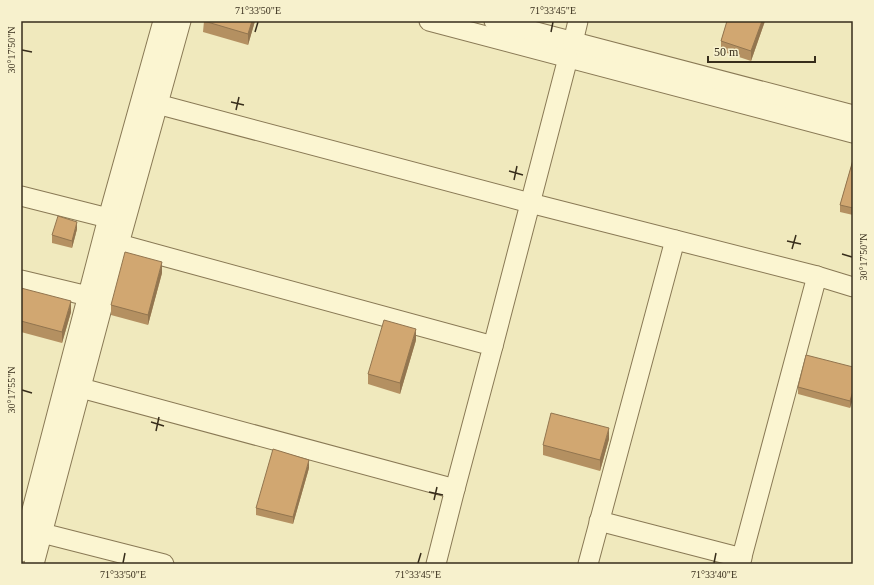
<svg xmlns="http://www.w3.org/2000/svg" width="874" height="585" viewBox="0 0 874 585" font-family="Georgia,serif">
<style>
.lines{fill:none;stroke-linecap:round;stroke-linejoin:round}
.minor-casing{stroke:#897955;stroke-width:21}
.minor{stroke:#fbf5d1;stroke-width:19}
.wall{fill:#b49061}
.shaded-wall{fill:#92754f}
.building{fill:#d1a771;stroke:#92754f}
.ticks{fill:none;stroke:#372d1b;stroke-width:1.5}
.neatline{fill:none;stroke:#372d1b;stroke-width:1.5}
.ticks-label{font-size:10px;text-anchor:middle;fill:#372d1b}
</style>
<rect width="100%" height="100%" fill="#f0e9bd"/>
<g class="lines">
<!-- minor casing -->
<g class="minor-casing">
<g id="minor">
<path d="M 429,21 L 853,133"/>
<path d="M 494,21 L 853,115"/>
<path d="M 573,42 L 578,21"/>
<path d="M 157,104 L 530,203 L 817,276"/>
<path d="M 21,196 L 108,218"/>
<path d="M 119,244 L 493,346 L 455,489 L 436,564"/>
<path d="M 21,280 L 88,296"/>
<path d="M 493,346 L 568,58"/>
<path d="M 81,388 L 455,489"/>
<path d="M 599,521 L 742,558"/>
<path d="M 42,533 L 164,564"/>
<path d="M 21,552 L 108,218 L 163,21"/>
<path d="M 34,564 L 119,244 L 181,21"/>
<path d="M 588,564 L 675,240"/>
<path d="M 740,564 L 817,276 L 853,287"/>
</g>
</g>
<!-- minor -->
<use href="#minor" class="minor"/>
</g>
<!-- wall -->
<g class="wall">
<path d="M 204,21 L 255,21 L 248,45 L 203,32 Z"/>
<path d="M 727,21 L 765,21 L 751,61 L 721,51 L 721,41 Z"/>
<path d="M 853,160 L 853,215 L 840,212 L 840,205 Z"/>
<path d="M 77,229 L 72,248 L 52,243 L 52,235 Z"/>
<path d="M 162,273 L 148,325 L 111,315 L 111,305 Z"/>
<path d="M 21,288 L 71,312 L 62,343 L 21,332 Z"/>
<path d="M 416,340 L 400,394 L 368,384 L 368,374 Z"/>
<path d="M 853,367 L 853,398 L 850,408 L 798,394 L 798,387 Z"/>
<path d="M 609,439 L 600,471 L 543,455 L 543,445 Z"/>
<path d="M 309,468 L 293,524 L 256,515 L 256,508 Z"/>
</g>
<!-- shaded-wall -->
<g class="shaded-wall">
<path d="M 252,21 L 255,21 L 248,45 L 248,34 Z"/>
<path d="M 762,21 L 765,21 L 751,61 L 751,51 Z"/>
<path d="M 77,222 L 77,229 L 72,248 L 72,241 Z"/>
<path d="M 162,262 L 162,273 L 148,325 L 148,315 Z"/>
<path d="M 71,301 L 71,312 L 62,343 L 62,332 Z"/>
<path d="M 416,329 L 416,340 L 400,394 L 400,383 Z"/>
<path d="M 853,391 L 853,398 L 850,408 L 850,401 Z"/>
<path d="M 609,428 L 609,439 L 600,471 L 600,460 Z"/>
<path d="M 309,460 L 309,468 L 293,524 L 293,517 Z"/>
</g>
<!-- building -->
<g class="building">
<path d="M 204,21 L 252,21 L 248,34 Z"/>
<path d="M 727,21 L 762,21 L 751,51 L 721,41 Z"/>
<path d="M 853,160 L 853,208 L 840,205 Z"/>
<path d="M 58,216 L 77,222 L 72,241 L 52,235 Z"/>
<path d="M 125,252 L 162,262 L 148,315 L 111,305 Z"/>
<path d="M 21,288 L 71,301 L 62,332 L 21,321 Z"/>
<path d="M 384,320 L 416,329 L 400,383 L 368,374 Z"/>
<path d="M 806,355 L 853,367 L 853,391 L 850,401 L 798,387 Z"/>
<path d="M 551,413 L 609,428 L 600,460 L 543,445 Z"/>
<path d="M 273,449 L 309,460 L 293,517 L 256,508 Z"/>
</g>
<!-- ticks -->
<path class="ticks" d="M 255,32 L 258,22M 551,32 L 553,22M 22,50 L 32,52M 231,102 L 244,105M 236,110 L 239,97M 509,171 L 523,175M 514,180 L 517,166M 787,241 L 801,244M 792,249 L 796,235M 842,254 L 852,257M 22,390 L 32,393M 151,422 L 164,426M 156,431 L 159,417M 429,492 L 443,495M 434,500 L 437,487M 123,563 L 125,553M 418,563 L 421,553M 714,563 L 716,553"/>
<!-- border -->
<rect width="874" height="585" fill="none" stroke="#f7f1cd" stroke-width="44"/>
<!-- scale -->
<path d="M708 56v6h107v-6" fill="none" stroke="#372d1b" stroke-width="2"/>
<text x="714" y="56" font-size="12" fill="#372d1b" stroke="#f7f1cd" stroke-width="3" paint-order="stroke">50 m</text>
<rect x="22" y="22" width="830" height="541" class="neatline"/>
<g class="ticks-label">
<text x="258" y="14">71°33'50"E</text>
<text x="553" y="14">71°33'45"E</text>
<text transform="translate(11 50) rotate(-90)" y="4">30°17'50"N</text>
<text transform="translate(863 257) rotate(-90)" y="4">30°17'50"N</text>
<text transform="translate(11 390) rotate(-90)" y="4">30°17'55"N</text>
<text x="123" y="578">71°33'50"E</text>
<text x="418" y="578">71°33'45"E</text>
<text x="714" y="578">71°33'40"E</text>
</g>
</svg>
